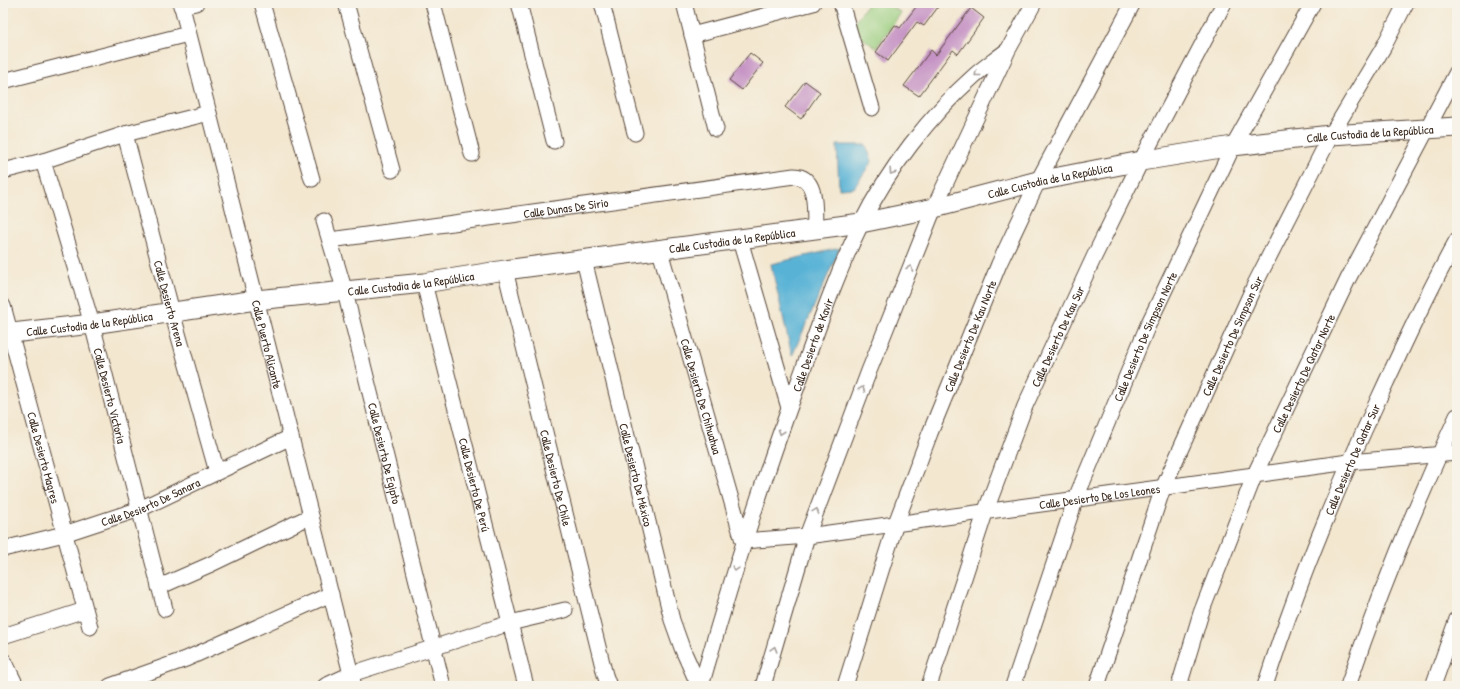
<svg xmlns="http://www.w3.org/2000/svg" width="1460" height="689" viewBox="0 0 1460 689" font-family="'Patrick Hand',sans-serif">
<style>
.green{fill:#99cd7e;stroke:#6a7c4e}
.water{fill:#59b2d6;stroke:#4a6e7a}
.building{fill:#c592c4}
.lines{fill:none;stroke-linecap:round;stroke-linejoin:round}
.minor-casing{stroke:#574639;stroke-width:17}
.major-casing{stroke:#574639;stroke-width:21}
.minor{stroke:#fff;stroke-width:15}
.major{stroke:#fff;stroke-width:19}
.oneway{stroke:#a79f9a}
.labels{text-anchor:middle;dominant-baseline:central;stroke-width:4;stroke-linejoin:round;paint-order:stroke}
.street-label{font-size:12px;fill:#3b2a1e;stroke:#f7f3e8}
</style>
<rect width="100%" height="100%" fill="#f7f3e8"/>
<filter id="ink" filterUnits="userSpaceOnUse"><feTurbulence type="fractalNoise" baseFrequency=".025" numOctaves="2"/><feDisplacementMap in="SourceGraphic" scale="8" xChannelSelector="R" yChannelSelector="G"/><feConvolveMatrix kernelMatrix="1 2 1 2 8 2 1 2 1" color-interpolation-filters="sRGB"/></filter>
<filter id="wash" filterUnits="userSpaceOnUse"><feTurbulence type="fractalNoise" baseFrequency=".012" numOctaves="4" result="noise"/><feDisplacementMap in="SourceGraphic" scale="16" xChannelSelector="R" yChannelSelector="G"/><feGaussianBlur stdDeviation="0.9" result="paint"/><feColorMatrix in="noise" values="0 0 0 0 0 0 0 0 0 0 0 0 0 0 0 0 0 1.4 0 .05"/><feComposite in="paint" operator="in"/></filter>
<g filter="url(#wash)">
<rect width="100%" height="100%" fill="#f3e7d0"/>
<!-- green -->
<path class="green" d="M 868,3 L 887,3 L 901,13 L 876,48 L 850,29 Z"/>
<!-- water -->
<g class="water">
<path d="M 837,145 L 866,145 L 872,161 L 854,188 L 839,189 Z"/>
<path d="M 840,248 L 792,356 L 771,264 Z"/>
</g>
<g id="blocks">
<!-- building -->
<g class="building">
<path d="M 919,3 L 941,3 L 924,26 L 917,22 L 888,61 L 876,52 L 895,25 L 900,28 Z"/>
<path d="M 971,8 L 984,18 L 958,54 L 953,50 L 919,96 L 904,86 L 931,50 L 936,55 Z"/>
<path d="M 750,53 L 763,63 L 742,90 L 729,80 Z"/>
<path d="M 805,81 L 820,92 L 801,119 L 785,107 Z"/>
</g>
</g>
</g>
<g filter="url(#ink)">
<use href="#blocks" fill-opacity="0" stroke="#574639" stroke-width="1"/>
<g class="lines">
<!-- minor casing -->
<g class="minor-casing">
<g id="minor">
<path id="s1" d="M 181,3 L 354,686"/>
<path d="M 262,3 L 312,179"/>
<path d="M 346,3 L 392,170"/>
<path d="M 433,3 L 472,154"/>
<path d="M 519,3 L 554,141"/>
<path d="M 602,3 L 635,133"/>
<path d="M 684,3 L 716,129"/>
<path d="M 841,3 L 872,108"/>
<path d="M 181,6 L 196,3"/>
<path d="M 692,35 L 813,3"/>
<path d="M 3,81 L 188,34"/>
<path id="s2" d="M 125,134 L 172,312 L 217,472"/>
<path id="s3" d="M 43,161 L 92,324 L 165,609"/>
<path d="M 3,171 L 43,161 L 125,134 L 209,113"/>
<path id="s4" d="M 324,221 L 345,292 L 443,686"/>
<path id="s5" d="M 330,240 L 794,176 C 819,177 814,211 815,230"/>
<path d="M 740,240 L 789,408"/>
<path id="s6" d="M 660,251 L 743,541 L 807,536 L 1349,462 L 1457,453"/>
<path id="s7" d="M 584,260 L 672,620 L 682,648 L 699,686"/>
<path id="s8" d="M 505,270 L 605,675 L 609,686"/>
<path id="s9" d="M 424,283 L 526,686"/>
<path id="s10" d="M 3,306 L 90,627"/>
<path id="s11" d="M 3,549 L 64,534 L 140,509 L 291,437"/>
<path d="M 159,587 L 209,565 L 311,516"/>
<path d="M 3,636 L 85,610"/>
<path d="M 110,686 L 186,659 L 331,594"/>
<path d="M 325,686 L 351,674 L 510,623 L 565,610"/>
<path id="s12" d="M 701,686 C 729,588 759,491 794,395 C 815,337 834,279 861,224 C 887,171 930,115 974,76 C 984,67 995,60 1005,52"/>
<path d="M 763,686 L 807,536 L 869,371 L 934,208 L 1008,50 L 1034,3"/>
<path id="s13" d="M 845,686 L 896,523 L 930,433 L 999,264 L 1038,181 L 1133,3"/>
<path id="s14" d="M 929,686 L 986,510 L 1025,406 L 1094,257 L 1141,161 L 1224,3"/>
<path id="s15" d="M 1013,686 L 1076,498 L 1148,325 L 1233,146 L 1313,3"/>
<path id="s16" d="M 1097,686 L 1163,488 L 1255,284 L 1331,135 L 1383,48 L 1406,3"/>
<path id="s17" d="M 1179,686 L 1201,613 L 1255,474 L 1348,279 L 1457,72"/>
<path id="s18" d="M 1265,686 C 1296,588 1335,493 1378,400 C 1403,346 1428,292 1457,240"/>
<path d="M 1348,686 C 1379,594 1416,504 1457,416"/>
<path d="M 1433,686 L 1457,619"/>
</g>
</g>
<!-- major casing -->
<g class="major-casing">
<g id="major">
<path id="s19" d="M 3,334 L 92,324 L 256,300 L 424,283 L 505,270 L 861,223 L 934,208 L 1038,181 L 1141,161 L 1233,146 L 1331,135 L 1457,127"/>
<path d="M 3,663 L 14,686"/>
</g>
</g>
<!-- minor -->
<use href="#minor" class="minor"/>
<!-- major -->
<use href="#major" class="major"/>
</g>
<!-- one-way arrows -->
<defs><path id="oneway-chevron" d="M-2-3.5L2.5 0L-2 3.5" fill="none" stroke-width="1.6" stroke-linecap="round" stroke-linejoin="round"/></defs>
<g class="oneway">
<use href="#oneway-chevron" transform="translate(977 74) rotate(141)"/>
<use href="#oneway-chevron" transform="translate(892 172) rotate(123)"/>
<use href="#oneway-chevron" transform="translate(910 268) rotate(-68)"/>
<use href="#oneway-chevron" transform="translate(862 389) rotate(-69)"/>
<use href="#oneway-chevron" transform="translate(781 432) rotate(109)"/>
<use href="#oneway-chevron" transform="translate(816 511) rotate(-69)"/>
<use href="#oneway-chevron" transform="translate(735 569) rotate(106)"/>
<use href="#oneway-chevron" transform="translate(774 649) rotate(-74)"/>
</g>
</g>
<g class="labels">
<!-- street labels -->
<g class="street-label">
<text stroke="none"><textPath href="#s19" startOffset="1383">Calle Custodia de la República</textPath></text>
<text stroke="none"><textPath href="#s19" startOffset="1059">Calle Custodia de la República</textPath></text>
<text stroke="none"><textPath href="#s5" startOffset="238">Calle Dunas De Sirio</textPath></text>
<text stroke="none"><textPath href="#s19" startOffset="735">Calle Custodia de la República</textPath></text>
<text stroke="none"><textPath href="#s19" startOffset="411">Calle Custodia de la República</textPath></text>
<text stroke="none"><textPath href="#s2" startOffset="175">Calle Desierto Arena</textPath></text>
<text stroke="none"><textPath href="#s19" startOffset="87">Calle Custodia de la República</textPath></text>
<text stroke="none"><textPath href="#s13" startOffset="372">Calle Desierto De Kau Norte</textPath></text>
<text stroke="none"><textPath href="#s14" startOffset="373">Calle Desierto De Kau Sur</textPath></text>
<text stroke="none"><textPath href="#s16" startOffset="376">Calle Desierto De Simpson Sur</textPath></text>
<text stroke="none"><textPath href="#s15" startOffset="374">Calle Desierto De Simpson Norte</textPath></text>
<text stroke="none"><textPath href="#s1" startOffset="352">Calle Puerto Alicante</textPath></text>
<text stroke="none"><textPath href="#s12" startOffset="359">Calle Desierto de Kavir</textPath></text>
<text stroke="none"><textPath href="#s17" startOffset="337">Calle Desierto De Qatar Norte</textPath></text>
<text stroke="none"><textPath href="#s3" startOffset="244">Calle Desierto Victoria</textPath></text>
<text stroke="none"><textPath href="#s6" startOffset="151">Calle Desierto De Chihuahua</textPath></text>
<text stroke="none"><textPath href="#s4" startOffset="240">Calle Desierto De Egipto</textPath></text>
<text stroke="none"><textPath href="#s10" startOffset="157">Calle Desierto Magres</textPath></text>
<text stroke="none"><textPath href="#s18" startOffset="243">Calle Desierto De Qatar Sur</textPath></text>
<text stroke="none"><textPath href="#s7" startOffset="221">Calle Desierto De México</textPath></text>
<text stroke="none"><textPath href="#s8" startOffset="214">Calle Desierto De Chile</textPath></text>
<text stroke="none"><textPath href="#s9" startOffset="208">Calle Desierto De Perú</textPath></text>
<text stroke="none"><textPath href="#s6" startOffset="661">Calle Desierto De Los Leones</textPath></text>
<text stroke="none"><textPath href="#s11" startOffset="155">Calle Desierto De Sanara</textPath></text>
</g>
</g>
<!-- margin -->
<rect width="1460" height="689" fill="none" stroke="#f7f3e8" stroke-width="16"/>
</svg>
